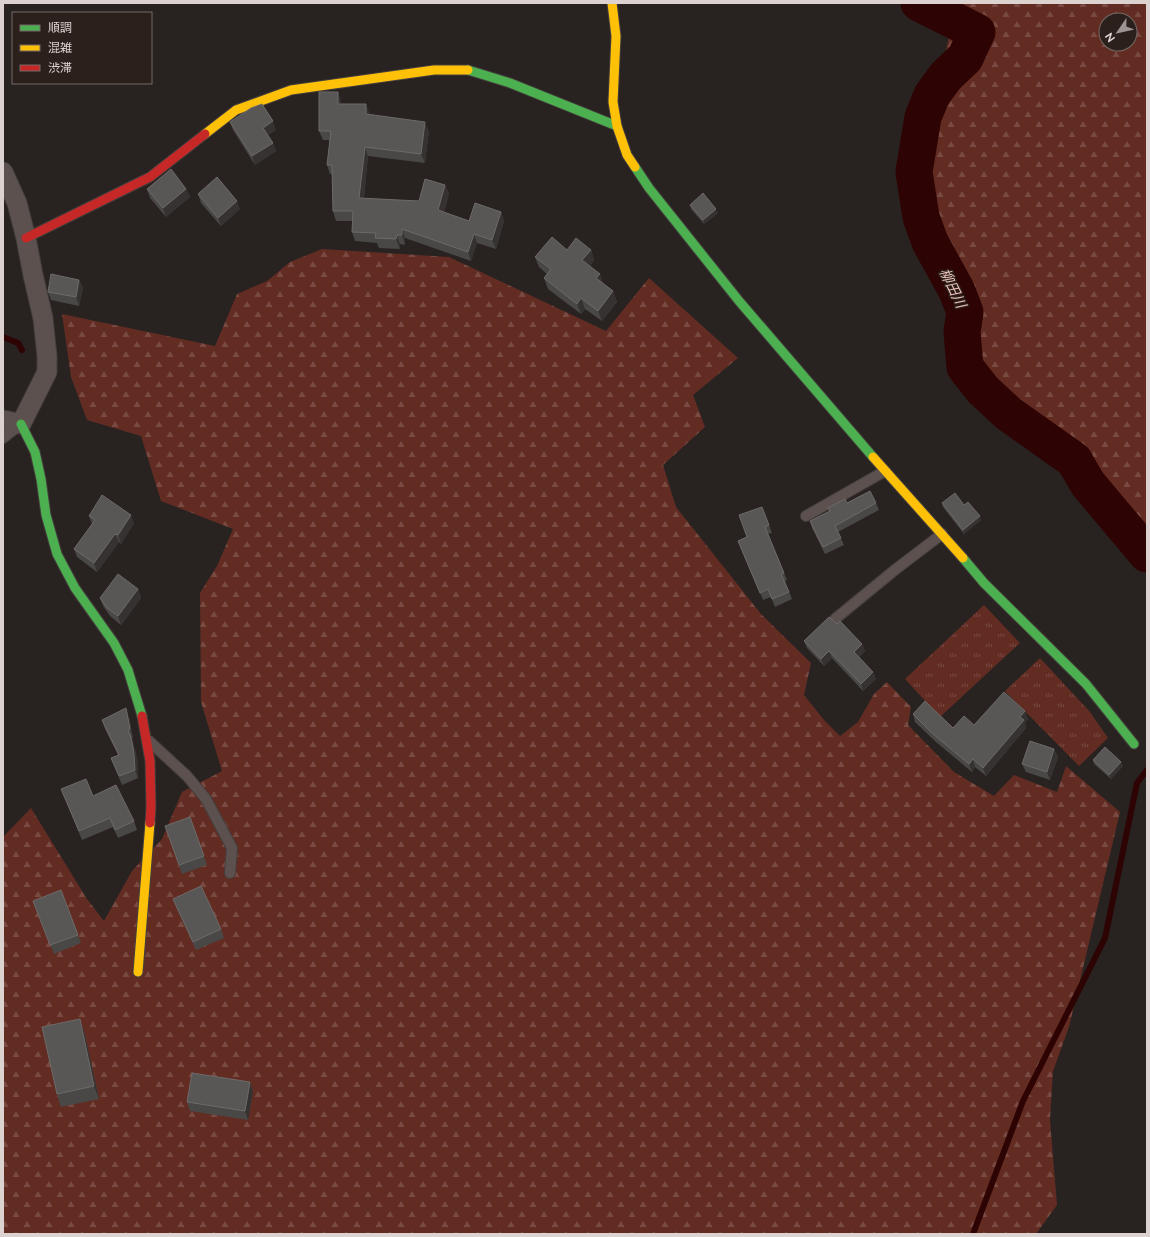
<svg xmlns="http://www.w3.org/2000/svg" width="1150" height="1237" viewBox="0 0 1150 1237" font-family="Raleway,'Noto Sans JP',sans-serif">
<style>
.forest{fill:url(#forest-firs);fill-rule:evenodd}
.park{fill:url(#park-tufts)}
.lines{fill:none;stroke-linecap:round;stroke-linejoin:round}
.stream{stroke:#2e0303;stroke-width:6}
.river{stroke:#2e0303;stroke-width:37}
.lane-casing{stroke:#443f3d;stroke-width:12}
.street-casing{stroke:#443f3d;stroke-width:21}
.fast-casing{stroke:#443f3d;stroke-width:11}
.slow-casing{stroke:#443f3d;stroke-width:11}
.jam-casing{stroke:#443f3d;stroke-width:11}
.lane{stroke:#5c514f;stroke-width:10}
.street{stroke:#5c514f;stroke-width:19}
.fast{stroke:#4caf50;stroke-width:9}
.slow{stroke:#ffc107;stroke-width:9}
.jam{stroke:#c62828;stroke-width:9}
.wall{fill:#494847}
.shaded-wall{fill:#353231}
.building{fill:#595656;stroke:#6d6a69}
.labels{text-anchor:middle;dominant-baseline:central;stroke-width:3;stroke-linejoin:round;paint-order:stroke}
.water-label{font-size:14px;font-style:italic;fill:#f4c7be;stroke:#2c201d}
</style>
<defs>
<pattern id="forest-firs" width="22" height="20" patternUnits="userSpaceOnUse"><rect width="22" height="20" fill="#622c23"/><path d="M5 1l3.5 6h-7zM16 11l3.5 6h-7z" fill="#784a42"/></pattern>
<pattern id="park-tufts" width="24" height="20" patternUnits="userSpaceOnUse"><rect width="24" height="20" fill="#622c23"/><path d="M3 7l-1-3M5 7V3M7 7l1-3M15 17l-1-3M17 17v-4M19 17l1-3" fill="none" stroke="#784a42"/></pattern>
</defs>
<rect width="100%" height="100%" fill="#282220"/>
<!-- forest -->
<g class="forest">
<path d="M 957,3 L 1147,3 L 1147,548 L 1114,508 L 1075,449 L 1047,429 L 1013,401 L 986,386 L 967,351 L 972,310 L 932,230 L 919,181 L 930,119 ZM 1106,20 L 1130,20 L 1130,44 L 1106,44 Z"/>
<path d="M 322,249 L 449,257 L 606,331 L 649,278 L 738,358 L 693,395 L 705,427 L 663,465 L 676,507 L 761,614 L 811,663 L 804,695 L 824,720 L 840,736 L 858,722 L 874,694 L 887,682 L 911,707 L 908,725 L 954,772 L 994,796 L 1014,775 L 1057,792 L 1066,766 L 1120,812 L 1069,1027 L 1053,1071 L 1050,1120 L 1057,1205 L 1036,1234 L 3,1234 L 3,837 L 31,808 L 87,899 L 104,921 L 132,871 L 162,839 L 182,792 L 222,771 L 201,702 L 200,593 L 217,566 L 233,529 L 161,501 L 141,436 L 87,420 L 71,377 L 62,314 L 215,346 L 237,294 L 267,281 L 290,262 Z"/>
</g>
<!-- park -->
<g class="park">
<path d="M 984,605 L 1020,643 L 940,717 L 905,679 Z"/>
<path d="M 1040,658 L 1090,712 L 1108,738 L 1079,766 L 1005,691 Z"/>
</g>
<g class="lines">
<!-- stream -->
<g class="stream">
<path d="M 3,337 L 18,343 L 22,350"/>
<path d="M 973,1234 L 1023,1101 L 1105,938 L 1137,783 L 1147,770"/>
</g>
<!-- river -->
<path class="river" d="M 919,3 L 977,32 L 965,58 L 946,76 L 932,95 L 923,117 L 914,172 L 921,217 L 930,242 L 957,291 L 965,312 L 962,332 L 965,367 L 983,390 L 1009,414 L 1074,460 L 1088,484 L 1147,554"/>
<!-- lane casing -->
<g class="lane-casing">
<g id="lane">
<path d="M 3,438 L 21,424"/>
<path d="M 806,516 L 885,471"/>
<path d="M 835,619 L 896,569 L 942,534"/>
<path d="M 149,741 L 187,776 L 206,799 L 232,848 L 230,873"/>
</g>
</g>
<!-- street casing -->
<g class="street-casing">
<path id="street" d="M 3,172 L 17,203 L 26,238 L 33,275 L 43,318 L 47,356 L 47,372 L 21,424 L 3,420"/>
</g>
<!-- fast casing -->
<g class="fast-casing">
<g id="fast">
<path d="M 468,70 L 510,83 L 617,126"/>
<path d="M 635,167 L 649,188 L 739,301 L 873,457"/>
<path d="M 21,424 L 35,452 L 41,479 L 46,515 L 57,554 L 75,588 L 114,643 L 128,670 L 142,716"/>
<path d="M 963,558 L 984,583 L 1086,684 L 1134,744"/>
</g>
</g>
<!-- slow casing -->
<g class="slow-casing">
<g id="slow">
<path d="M 612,3 L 616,36 L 613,102 L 617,126 L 627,155 L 635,167"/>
<path d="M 205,134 L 236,110 L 291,90 L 434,70 L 468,70"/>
<path d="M 873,457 L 963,558"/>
<path d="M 138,972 L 150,823"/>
</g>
</g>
<!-- jam casing -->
<g class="jam-casing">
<g id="jam">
<path d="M 26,238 L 150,177 L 205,134"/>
<path d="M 142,716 L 150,761 L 151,807 L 150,823"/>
</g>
</g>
<!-- lane -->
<use href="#lane" class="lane"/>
<!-- street -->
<use href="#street" class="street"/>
<!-- fast -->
<use href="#fast" class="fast"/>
<!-- slow -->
<use href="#slow" class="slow"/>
<!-- jam -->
<use href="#jam" class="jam"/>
</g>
<!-- wall -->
<g class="wall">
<path d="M 341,101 L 341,104 L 370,114 L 429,131 L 425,163 L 368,156 L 364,198 L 419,201 L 445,185 L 449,194 L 444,212 L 469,221 L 501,212 L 504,221 L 496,249 L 477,243 L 471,261 L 405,238 L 405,245 L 400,244 L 400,249 L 379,248 L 377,243 L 355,241 L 352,232 L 352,221 L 336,221 L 333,211 L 332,174 L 330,174 L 327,165 L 330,140 L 323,140 L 319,131 Z"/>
<path d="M 230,122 L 276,130 L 268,135 L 273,143 L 276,151 L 255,165 L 233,130 Z"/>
<path d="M 147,189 L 186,189 L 190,197 L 166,217 L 150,198 Z"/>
<path d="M 198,194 L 240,209 L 221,226 L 201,203 Z"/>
<path d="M 690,205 L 718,213 L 704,224 L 691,209 Z"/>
<path d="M 567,250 L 591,250 L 594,260 L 590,266 L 600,274 L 603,284 L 613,291 L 617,302 L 602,321 L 585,309 L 581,314 L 548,289 L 544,278 L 547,274 L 539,267 L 535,257 Z"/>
<path d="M 79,280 L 83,288 L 79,306 L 51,300 L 48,292 Z"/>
<path d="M 847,503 L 876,503 L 879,510 L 838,532 L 844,545 L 825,554 L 812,528 L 810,521 L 829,511 L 828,508 Z"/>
<path d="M 942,503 L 981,520 L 964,534 L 943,507 Z"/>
<path d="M 762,507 L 772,533 L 768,534 L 784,573 L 787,580 L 785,581 L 792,599 L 775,607 L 771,597 L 763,600 L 738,541 L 747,537 Z"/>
<path d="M 89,516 L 134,523 L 121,544 L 119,542 L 97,572 L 77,557 L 74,549 L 92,524 Z"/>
<path d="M 138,589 L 141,598 L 121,625 L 110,616 L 103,606 L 100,598 Z"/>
<path d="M 837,624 L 862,644 L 865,651 L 859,657 L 873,672 L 876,679 L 863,691 L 832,658 L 824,666 L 807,648 L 804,641 Z"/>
<path d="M 913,714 L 953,728 L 974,725 L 1028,719 L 1025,723 L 1026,728 L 986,776 L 975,767 L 972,772 L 936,742 L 915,722 Z"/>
<path d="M 129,717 L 133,738 L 131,739 L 135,750 L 138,762 L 138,778 L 122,785 L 111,758 L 118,755 L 105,729 L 102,720 Z"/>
<path d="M 1054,749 L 1058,757 L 1050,780 L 1026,772 L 1022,764 Z"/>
<path d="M 1093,760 L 1123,766 L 1111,779 L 1094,764 Z"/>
<path d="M 61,789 L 93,796 L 134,821 L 137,830 L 118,838 L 113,827 L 82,840 Z"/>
<path d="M 190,817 L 207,865 L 182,874 L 165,826 Z"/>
<path d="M 61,890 L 81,943 L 54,954 L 33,901 Z"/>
<path d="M 173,899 L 221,929 L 224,938 L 196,950 L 176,907 Z"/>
<path d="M 84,1031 L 99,1099 L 61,1107 L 57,1094 Z"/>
<path d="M 250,1082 L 253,1091 L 248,1120 L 190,1111 L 187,1102 Z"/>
</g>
<!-- shaded-wall -->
<g class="shaded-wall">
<path d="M 338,92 L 341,101 L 341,114 L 338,104 Z"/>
<path d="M 366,104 L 370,114 L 370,123 L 366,114 Z"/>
<path d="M 273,121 L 276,130 L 266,136 L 263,128 Z"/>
<path d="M 425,122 L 429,131 L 425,163 L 421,154 Z"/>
<path d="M 273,143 L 276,151 L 255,165 L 252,156 Z"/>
<path d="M 365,147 L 368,156 L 363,207 L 359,198 Z"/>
<path d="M 445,185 L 449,194 L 442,220 L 438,210 Z"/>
<path d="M 186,189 L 190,197 L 166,217 L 163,208 Z"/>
<path d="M 237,201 L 240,209 L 221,226 L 218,218 Z"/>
<path d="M 716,209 L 718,213 L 704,224 L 703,220 Z"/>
<path d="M 501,212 L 504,221 L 496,249 L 492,240 Z"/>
<path d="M 402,229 L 405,238 L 405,245 L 402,235 Z"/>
<path d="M 474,234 L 477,243 L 471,261 L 468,252 Z"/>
<path d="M 397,235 L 400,244 L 400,249 L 396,239 Z"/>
<path d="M 591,250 L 594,260 L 586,271 L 582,260 Z"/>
<path d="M 600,274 L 603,284 L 596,278 Z"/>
<path d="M 79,280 L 83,288 L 79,306 L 76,297 Z"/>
<path d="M 613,291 L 617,302 L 602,321 L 598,311 Z"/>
<path d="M 581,298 L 585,309 L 581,314 L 577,304 Z"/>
<path d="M 131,515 L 134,523 L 121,544 L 118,535 Z"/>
<path d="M 980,516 L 981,520 L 964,534 L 963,530 Z"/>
<path d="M 115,534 L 119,542 L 97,572 L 94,563 Z"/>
<path d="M 138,589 L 141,598 L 121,625 L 118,616 Z"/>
<path d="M 862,644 L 865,651 L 856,659 L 854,652 Z"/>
<path d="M 829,651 L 832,658 L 824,666 L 821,659 Z"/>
<path d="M 873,672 L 876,679 L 863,691 L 861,684 Z"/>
<path d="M 126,708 L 129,717 L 133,738 L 130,729 Z"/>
<path d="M 1025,711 L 1028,719 L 1025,723 L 1026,728 L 986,776 L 983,768 L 1020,717 Z"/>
<path d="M 132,741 L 135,750 L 138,762 L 138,778 L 135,770 Z"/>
<path d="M 1054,749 L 1058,757 L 1050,780 L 1047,772 Z"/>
<path d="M 973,759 L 975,767 L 972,772 L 969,764 Z"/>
<path d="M 1121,762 L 1123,766 L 1111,779 L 1109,775 Z"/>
<path d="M 80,1019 L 84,1031 L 99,1099 L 94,1086 Z"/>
<path d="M 250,1082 L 253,1091 L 248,1120 L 245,1111 Z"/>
</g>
<!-- building -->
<g class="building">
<path d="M 319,92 L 338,92 L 338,104 L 366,104 L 366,114 L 425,122 L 421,154 L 365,147 L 359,198 L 419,201 L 425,179 L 445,185 L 438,210 L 469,221 L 475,203 L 501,212 L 492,240 L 474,234 L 468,252 L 402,229 L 402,235 L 397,235 L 396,239 L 375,238 L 376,233 L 352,232 L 353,211 L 333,211 L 332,165 L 327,165 L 331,131 L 319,131 Z"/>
<path d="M 262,104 L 273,121 L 263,128 L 273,143 L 252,156 L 230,122 L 251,108 Z"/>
<path d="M 171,169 L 186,189 L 163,208 L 147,189 Z"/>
<path d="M 217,177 L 237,201 L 218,218 L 198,194 Z"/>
<path d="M 703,193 L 716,209 L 703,220 L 690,205 Z"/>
<path d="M 552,237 L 567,250 L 576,238 L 591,250 L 582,260 L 600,274 L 596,278 L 613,291 L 598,311 L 581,298 L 577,304 L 544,278 L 551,269 L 535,257 Z"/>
<path d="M 51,274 L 79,280 L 76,297 L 48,292 Z"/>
<path d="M 870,491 L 876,503 L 835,526 L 841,538 L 823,547 L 810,521 L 830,511 L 828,508 L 845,499 L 847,503 Z"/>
<path d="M 955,493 L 964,505 L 968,502 L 980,516 L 963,530 L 942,503 Z"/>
<path d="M 102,495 L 131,515 L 118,535 L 115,534 L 94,563 L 74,549 L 95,520 L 89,516 Z"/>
<path d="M 762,507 L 769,525 L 765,527 L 784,573 L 781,574 L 789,592 L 772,599 L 768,589 L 760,593 L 738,541 L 747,537 L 739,515 Z"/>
<path d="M 118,574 L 138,589 L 118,616 L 107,608 L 100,598 Z"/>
<path d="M 829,617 L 837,624 L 840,621 L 862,644 L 854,652 L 873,672 L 861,684 L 829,651 L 821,659 L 804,641 Z"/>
<path d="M 1004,692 L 1025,711 L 1020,717 L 1024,720 L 983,768 L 973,759 L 969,764 L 933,734 L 913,714 L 925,701 L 953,728 L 964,716 L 974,725 Z"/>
<path d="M 126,708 L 130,729 L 128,730 L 132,741 L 134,754 L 135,770 L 119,776 L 111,758 L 119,755 L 102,720 Z"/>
<path d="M 1030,741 L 1054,749 L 1047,772 L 1022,764 Z"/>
<path d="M 1105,747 L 1121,762 L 1109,775 L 1093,760 Z"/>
<path d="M 86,779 L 93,796 L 116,785 L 134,821 L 115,830 L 110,818 L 79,831 L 61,789 Z"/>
<path d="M 190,817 L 204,856 L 179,865 L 165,826 Z"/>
<path d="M 201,886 L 221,929 L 193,942 L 173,899 Z"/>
<path d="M 61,890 L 78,935 L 50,945 L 33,901 Z"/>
<path d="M 80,1019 L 94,1086 L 57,1094 L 42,1027 Z"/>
<path d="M 192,1073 L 250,1082 L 245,1111 L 187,1102 Z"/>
</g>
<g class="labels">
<!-- water labels -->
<g class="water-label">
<text transform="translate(953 288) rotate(64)">柳田川</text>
</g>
</g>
<!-- border -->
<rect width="1150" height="1237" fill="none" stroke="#dcd3d1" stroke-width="8"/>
<!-- legend -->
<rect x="12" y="12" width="140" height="72" fill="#2c201d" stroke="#726865"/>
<rect x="20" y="25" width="20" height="6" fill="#4caf50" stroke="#726865"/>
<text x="48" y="32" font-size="12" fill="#dcd3d1">順調</text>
<rect x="20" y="45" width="20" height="6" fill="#ffc107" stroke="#726865"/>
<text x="48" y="52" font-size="12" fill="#dcd3d1">混雑</text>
<rect x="20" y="65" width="20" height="6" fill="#c62828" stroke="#726865"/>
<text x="48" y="72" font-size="12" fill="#dcd3d1">渋滞</text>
<!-- north arrow -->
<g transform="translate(1118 32) rotate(236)"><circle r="19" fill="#2c201d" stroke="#726865"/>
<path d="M0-3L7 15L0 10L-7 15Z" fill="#9d9593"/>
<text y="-6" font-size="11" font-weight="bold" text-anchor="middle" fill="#dcd3d1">N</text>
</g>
</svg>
